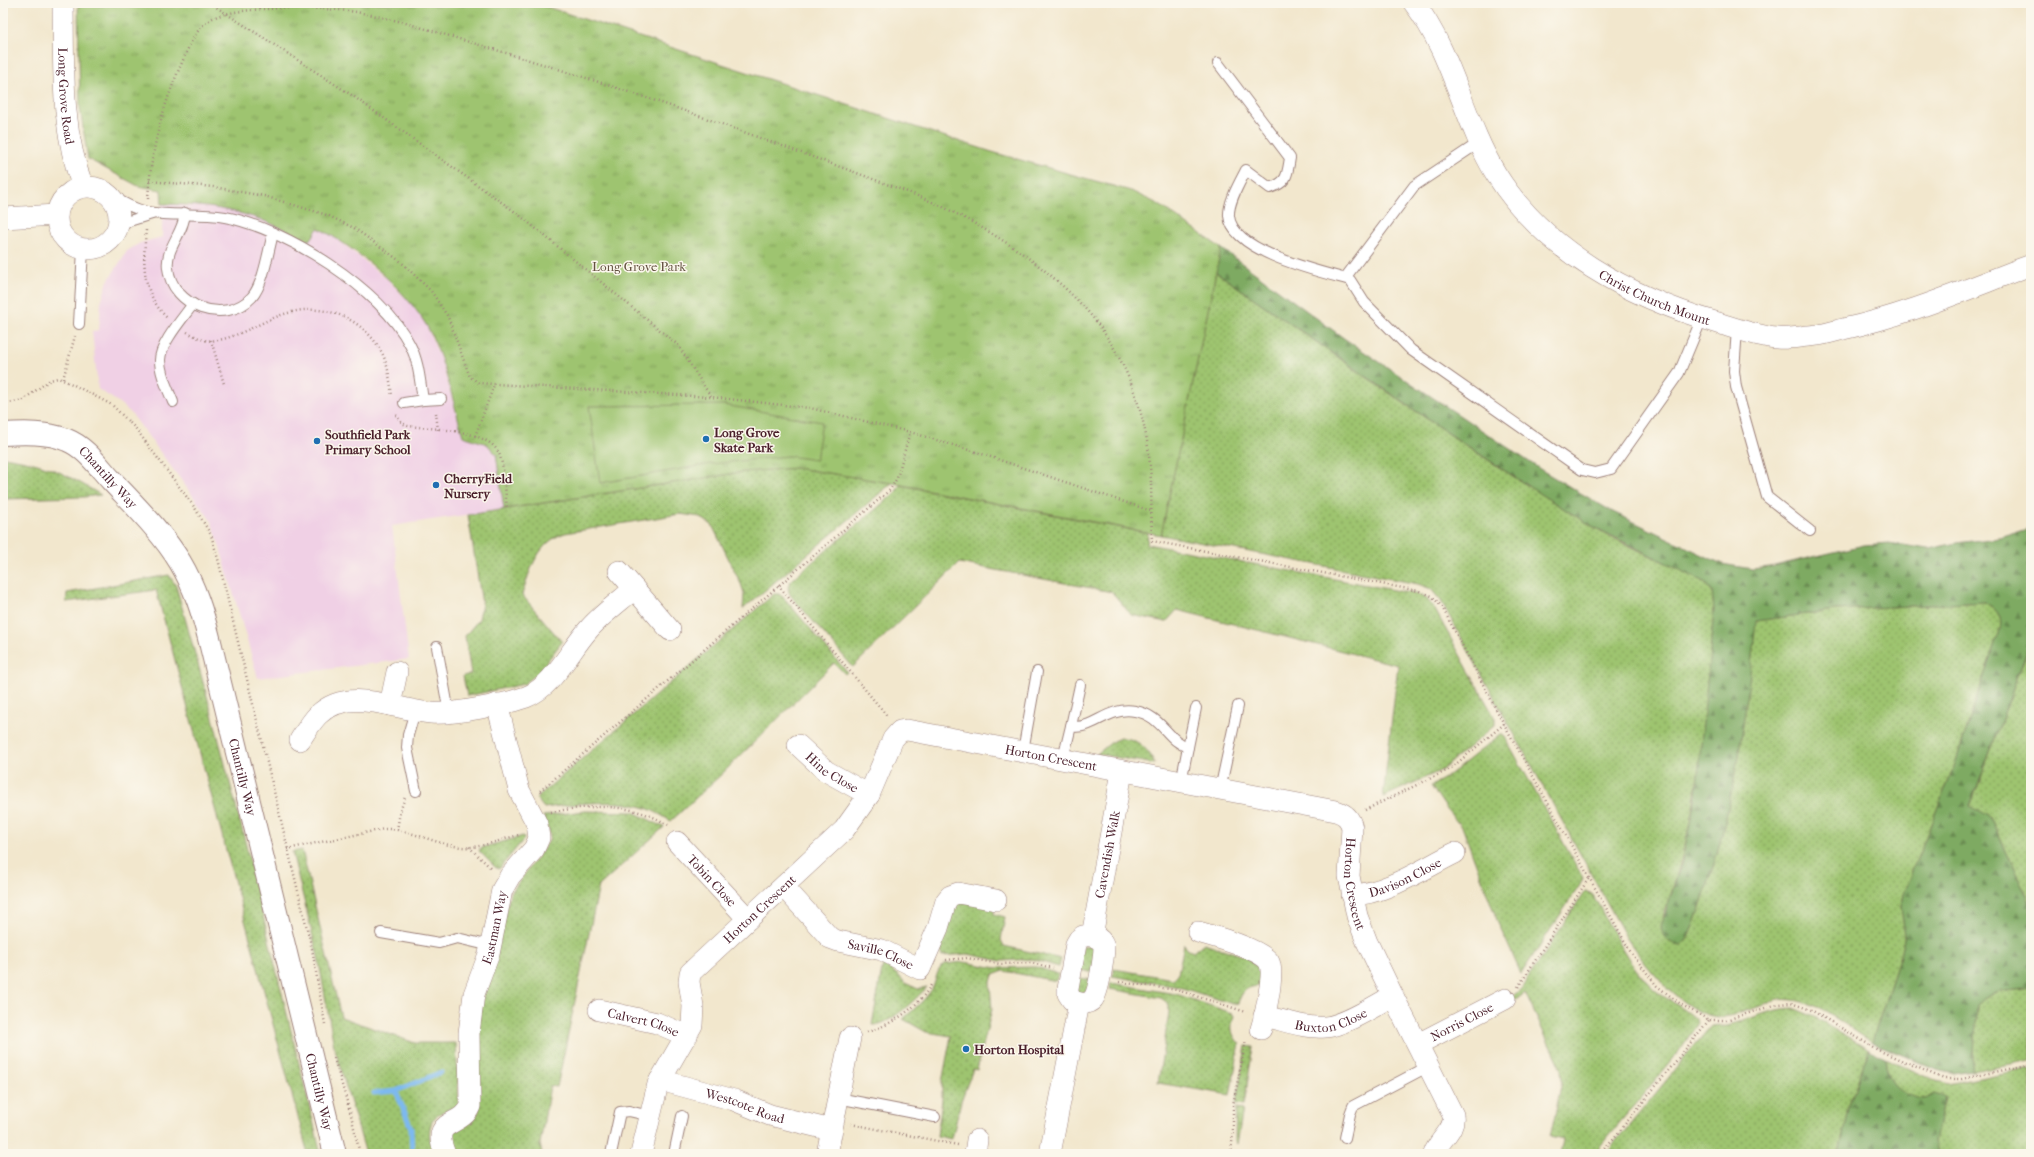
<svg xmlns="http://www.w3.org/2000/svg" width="2034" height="1157" viewBox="0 0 2034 1157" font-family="'IM FELL French Canon',serif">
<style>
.built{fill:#f0d0e5}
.grass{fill:url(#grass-dots);stroke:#74724e}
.forest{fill:url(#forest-firs);stroke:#646446}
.park{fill:url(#park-tufts);stroke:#74724e}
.pitch{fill:#9ec470;stroke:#74724e}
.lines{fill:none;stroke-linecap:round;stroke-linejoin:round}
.stream{stroke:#7db9ef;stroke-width:5}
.service-casing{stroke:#9e837c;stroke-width:12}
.minor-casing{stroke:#9e837c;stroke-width:22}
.tertiary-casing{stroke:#9e837c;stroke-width:24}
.path{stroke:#9e837c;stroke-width:2.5;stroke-dasharray:1 3;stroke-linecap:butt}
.service{stroke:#fff;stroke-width:10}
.minor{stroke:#fff;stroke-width:21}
.tertiary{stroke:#fff;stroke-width:22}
.poi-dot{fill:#1f6fb2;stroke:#fbf7ec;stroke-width:1.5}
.labels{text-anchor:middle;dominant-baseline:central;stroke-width:3;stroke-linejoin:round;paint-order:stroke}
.street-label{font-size:13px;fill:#4a1f2b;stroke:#fbf7ec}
.park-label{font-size:13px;fill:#635140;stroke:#fbf7ec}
.poi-label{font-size:13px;font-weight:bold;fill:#4a1f2b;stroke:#fbf7ec;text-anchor:start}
</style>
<defs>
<pattern id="grass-dots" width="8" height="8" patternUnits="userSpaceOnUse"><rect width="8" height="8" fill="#9ec470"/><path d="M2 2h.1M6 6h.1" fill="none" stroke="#839f5c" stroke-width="1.8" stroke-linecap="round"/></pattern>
<pattern id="forest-firs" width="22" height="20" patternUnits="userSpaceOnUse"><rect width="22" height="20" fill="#7eaa62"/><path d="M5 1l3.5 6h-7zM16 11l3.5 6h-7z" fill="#698a51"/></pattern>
<pattern id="park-tufts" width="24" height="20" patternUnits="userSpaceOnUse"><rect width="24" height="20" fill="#9ec470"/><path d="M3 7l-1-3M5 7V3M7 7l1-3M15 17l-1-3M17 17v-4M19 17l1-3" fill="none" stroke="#839f5c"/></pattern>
</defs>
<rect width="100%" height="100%" fill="#fbf7ec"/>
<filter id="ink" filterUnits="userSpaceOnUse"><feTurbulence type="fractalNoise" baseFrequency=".025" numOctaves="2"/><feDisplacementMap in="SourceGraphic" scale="8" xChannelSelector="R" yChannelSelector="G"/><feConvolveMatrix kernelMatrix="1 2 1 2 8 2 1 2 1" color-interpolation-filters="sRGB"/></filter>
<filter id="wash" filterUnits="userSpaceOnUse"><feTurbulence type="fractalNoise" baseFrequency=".012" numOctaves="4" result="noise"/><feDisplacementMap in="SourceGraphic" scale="16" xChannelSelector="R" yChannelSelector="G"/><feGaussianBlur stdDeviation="0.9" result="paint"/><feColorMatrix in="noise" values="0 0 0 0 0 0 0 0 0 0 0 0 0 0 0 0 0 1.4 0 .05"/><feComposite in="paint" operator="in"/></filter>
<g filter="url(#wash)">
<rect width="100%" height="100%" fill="#f2e7cd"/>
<!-- built -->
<path class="built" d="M 162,204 L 212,207 L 241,212 L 275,225 L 307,241 L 312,238 L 318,227 L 333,236 L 387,279 L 411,304 L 426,325 L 441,361 L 463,436 L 487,444 L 496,454 L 504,509 L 392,526 L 409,659 L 258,678 L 216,534 L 210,519 L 131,413 L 118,402 L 98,389 L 92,331 L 99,330 L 101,302 L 108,281 L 127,251 L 140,243 L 162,237 Z"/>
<!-- grass -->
<g class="grass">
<path d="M 1216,272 C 1340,358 1463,448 1592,526 C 1628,548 1669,562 1706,583 L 1712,592 L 1714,610 C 1704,713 1702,820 1662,917 L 1687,940 C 1729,844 1745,724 1755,621 L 1835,610 L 1984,602 C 2004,612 2004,625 1995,643 L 1955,764 L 1903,894 L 1901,907 L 1905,934 L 1900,956 L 1872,1042 C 1845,1026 1811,995 1778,1000 C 1764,1004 1732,1018 1719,1017 C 1683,1015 1644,964 1626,937 L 1441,601 L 1431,589 L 1418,584 L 1161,535 Z"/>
<path d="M 3,457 C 46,463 64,473 101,495 L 84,497 L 3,499 Z"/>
<path d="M 796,468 L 892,483 L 743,609 L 744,593 L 741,584 L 712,525 L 700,517 L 680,514 L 565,533 C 538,542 530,569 522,595 L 562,642 L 537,674 L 524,684 L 467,696 L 463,676 L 471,674 L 465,636 L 479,619 L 482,604 L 468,515 L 743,472 Z"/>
<path d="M 900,485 L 1148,533 L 1147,544 L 1420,595 L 1427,599 L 1434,608 L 1495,718 L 1495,725 L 1442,770 L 1383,797 L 1398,665 L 1177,610 L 1166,622 L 1131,615 L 1112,592 L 959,563 L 853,667 L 791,596 C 787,590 787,585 792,579 L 895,493 Z"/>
<path d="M 169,575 L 176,586 L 212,714 L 243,833 L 321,1154 L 308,1154 L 156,590 L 66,602 L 67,593 Z"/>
<path d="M 774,594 L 779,594 L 785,599 L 847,672 L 845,674 L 834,663 L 724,772 L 671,821 C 662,816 655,811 646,808 C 615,798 575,804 544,808 L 536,798 Z"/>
<path d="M 2031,640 L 2031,905 L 1992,821 L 1988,816 L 1970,807 Z"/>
<path d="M 1501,734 L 1505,737 L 1583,878 L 1580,885 L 1521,974 L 1497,920 L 1463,829 L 1448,811 L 1431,786 L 1447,777 Z"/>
<path d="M 1120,738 C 1137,737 1149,750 1155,764 L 1097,754 L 1113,741 Z"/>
<path d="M 585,811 L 633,812 L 664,827 L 599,886 L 557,1087 L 550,1086 L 540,1144 L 542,1154 L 455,1154 L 450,1134 L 474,1120 L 479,1111 L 477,1043 L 480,1007 L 510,894 L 549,841 L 550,834 L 543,816 Z"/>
<path d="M 523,836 L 524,839 L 499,869 L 495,867 L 479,851 L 481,848 Z"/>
<path d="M 302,850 L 341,1017 L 415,1043 L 456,1043 L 459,1103 C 455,1109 448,1109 442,1112 C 425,1121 429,1139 434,1154 L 366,1154 L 334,1046 L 318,957 L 292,852 Z"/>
<path d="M 1587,891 L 1593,895 C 1611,927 1627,965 1655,990 C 1664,998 1696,1014 1698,1023 L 1677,1054 L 1596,1151 L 1594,1154 L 1560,1154 L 1563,1140 L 1550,1137 L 1562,1082 L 1561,1069 L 1525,993 L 1509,1005 L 1507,1001 L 1521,989 L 1583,894 Z"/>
<path d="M 952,900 L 994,907 L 994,914 L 1005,917 L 1001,940 L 1004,946 L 1061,959 L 1059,967 L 1032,959 L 1001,961 L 968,954 L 942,956 L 940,945 Z"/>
<path d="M 1204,943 L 1259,961 L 1263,986 C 1248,986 1243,989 1238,1003 L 1233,1004 L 1179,987 L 1112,976 L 1114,969 L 1173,979 L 1178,974 L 1184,944 L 1187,949 L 1193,952 Z"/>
<path d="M 1083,946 L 1094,946 L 1094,973 L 1076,969 Z"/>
<path d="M 964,962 L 997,968 L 1036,967 L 1058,974 L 1056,981 L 1004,971 L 993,975 L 990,985 L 992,1009 L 977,1070 L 973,1069 L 961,1101 L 952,1139 L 937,1136 L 942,1100 L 942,1082 L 951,1036 L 926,1032 L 903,1019 C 913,1010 925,1000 932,989 C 937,980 935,972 944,964 Z"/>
<path d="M 883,964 L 899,976 L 905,983 L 918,989 L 927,987 C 916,999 889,1026 872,1025 Z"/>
<path d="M 1074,977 L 1092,980 L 1084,994 L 1077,992 Z"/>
<path d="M 1111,983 L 1176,994 L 1232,1013 L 1234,1016 C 1230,1028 1231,1035 1240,1044 L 1230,1095 L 1158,1083 L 1169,1012 L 1169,1004 L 1161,998 L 1110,989 Z"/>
<path d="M 2031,988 L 2031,1060 L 1973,1071 L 1977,1005 C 1990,988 2012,992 2031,988 Z"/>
<path d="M 1793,1008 L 1815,1017 L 1869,1049 L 1848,1108 L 1839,1154 L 1606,1154 L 1709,1028 C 1714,1024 1720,1026 1727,1025 C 1749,1021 1770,1008 1793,1008 Z"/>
<path d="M 1246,1046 L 1253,1047 L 1244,1105 L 1236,1104 Z"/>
<path d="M 1885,1058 L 1933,1080 L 1948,1084 L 2031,1068 L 2031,1154 L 1938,1154 L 1935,1141 L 1945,1097 C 1938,1097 1926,1100 1920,1099 C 1897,1096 1887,1080 1885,1058 Z"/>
<path d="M 1236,1108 L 1243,1109 L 1237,1144 L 1235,1142 Z"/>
</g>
<!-- forest -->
<g class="forest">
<path d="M 1221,248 L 1345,339 L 1543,471 L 1613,512 L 1722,564 L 1752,569 L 1770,567 L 1864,545 L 1889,543 L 1929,549 L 1956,543 L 1999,538 L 2031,528 L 2031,640 L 1970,806 L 1988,816 L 1992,821 L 2031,905 L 2031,988 C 2012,992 1990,988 1977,1005 L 1973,1071 L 1954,1074 L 1937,1070 L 1872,1042 L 1900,956 L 1905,934 L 1901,907 L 1903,894 L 1955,764 L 1995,643 C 2004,625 2004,612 1984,602 L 1835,610 L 1756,621 C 1745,724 1729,844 1687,940 L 1681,945 C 1668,944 1662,938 1661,926 L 1682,861 L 1696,795 L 1714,610 L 1712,592 L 1706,583 L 1594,527 L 1540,494 L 1439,427 L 1216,272 Z"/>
<path d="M 1869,1049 L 1885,1058 C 1887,1076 1891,1086 1907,1094 C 1912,1096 1918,1099 1923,1099 C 1927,1099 1931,1095 1934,1094 L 1945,1097 L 1935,1141 L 1938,1154 L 1839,1154 L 1848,1108 Z"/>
</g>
<!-- park -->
<path class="park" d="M 78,3 L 535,3 L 992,152 L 1131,191 L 1158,204 L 1221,248 L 1161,535 L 892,483 L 796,468 L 743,472 L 504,509 L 496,454 L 487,444 L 463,436 C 453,402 446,366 431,334 C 412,294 357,248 318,228 L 312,238 L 307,241 C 256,213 219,205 162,204 L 161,190 L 138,186 L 88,159 L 80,108 Z"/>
<!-- pitch -->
<path class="pitch" d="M 724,405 L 822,422 L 816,460 L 788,456 L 711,464 L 600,483 L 589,406 Z"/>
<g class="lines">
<!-- stream -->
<g class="stream">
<path d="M 396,1091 L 441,1072"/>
<path d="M 374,1093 L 396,1091 L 411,1128 L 412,1154"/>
</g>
</g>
</g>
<g filter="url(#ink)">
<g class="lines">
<!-- service casing -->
<g class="service-casing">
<g id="service">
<path d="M 1218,63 L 1290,158 C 1287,175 1288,182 1270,188 L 1246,170 C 1240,182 1228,202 1229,216 C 1232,252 1321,272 1350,280 L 1364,302 L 1411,350 L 1582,470 L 1595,473 L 1611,469 L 1679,373 L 1702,318"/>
<path d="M 106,193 C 119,201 131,208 147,212 C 172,217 199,212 225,217 C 285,228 382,289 410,345 C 419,362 420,382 423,400 L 441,399"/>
<path d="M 185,213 C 184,233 165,248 168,268 C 172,307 225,326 252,297 C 264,283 268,251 273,234"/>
<path d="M 117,229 L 129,221 L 152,214"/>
<path d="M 1345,278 L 1414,186 L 1480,142"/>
<path d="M 79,324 L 83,249"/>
<path d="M 1737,329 L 1734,371 L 1736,387 L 1767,497 L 1810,531"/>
<path d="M 173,402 C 168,389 160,375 160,360 C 160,344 183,318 193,304"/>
<path d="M 404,403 L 423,400"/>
<path d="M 437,647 L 449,713"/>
<path d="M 415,711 L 408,735 L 407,748 L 416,791"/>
<path d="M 1071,726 L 1080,685"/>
<path d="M 1188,747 L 1196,708"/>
<path d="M 1023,751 L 1037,672"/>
<path d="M 1063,759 L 1071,726 C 1093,731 1107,706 1135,711 C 1162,715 1167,741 1188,747 L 1181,782"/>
<path d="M 1220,790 L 1238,706"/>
<path d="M 381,933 L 439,943 L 457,938 L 491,946"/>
<path d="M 838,1098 L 935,1117"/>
<path d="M 1345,1138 L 1350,1114 L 1353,1106 L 1429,1066"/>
<path d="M 611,1154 L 620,1112 L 629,1111 L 650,1116"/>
<path d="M 674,1154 L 682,1116"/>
</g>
</g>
<!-- minor casing -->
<g class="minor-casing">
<g id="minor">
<path id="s1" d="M 63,3 C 64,65 60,128 83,187"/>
<path id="s2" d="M 1414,3 C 1453,54 1463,120 1496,174 C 1544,251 1630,297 1715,322 C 1735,328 1756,336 1777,338 C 1787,339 1798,337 1808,336 C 1820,336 1832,332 1843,329 C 1908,315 1969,288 2031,265"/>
<circle cx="88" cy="218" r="31"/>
<path d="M 3,218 L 57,215"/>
<path d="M 619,571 L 670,630"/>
<path d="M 390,705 L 397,672"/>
<path d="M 300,740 C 306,731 311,722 318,715 C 349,685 395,710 431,713 C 452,715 506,704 526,697 C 553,687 570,650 589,629 C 602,614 619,602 634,589"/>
<path id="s3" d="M 798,745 L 826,771 L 869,795"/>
<path id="s4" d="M 677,842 L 748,919"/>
<path id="s5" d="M 784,887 L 830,938 L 838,941 L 882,950 L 920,969 L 938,928 L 946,901 L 950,896 L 958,893 L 996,900"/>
<path id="s6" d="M 1352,895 C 1386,894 1424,868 1455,853"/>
<path d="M 1198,932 C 1213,936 1262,950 1269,962 C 1275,973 1265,1016 1261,1029"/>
<path d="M 1083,936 C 1092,935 1101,937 1104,946 C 1104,956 1099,992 1093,999 C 1088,1005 1078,1004 1072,1000 L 1068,994 L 1068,989 L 1076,944 L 1079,939 Z"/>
<path id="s7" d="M 1092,936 L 1122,772"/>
<path id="s8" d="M 599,1010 L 657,1023 L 687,1036"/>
<path id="s9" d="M 1264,1016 C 1283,1020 1306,1029 1325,1027 C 1344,1026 1376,1005 1393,996"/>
<path id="s10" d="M 1418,1044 L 1505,999"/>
<path id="s11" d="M 660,1080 L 734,1100 L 770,1115 L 831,1130"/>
<path id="s12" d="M 445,1154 C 430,1117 460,1129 470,1106 L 469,1033 L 474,994 L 489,954 L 502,890 L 510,876 L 534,849 L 539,838 L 537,824 L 519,790 L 497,704"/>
<path id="s13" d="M 641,1154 L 658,1084 L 692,1025 L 693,1006 L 689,982 L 690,973 L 844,830 L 869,795 L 893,739 L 900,731 L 907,730 L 1336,811 C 1345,814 1350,818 1352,828 L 1349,876 L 1357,916 L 1367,942 L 1393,996 L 1453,1115 C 1456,1130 1438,1140 1434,1154"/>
<path d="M 827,1154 L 850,1038"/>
<path d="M 975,1154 L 977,1140"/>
<path d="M 1050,1154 L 1079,1003"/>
</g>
</g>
<!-- tertiary casing -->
<g class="tertiary-casing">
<g id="tertiary">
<path id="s14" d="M 3,434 C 23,433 48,432 67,440 C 85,447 98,466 111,480 C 135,506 162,532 180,562 C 195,587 203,614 210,642 L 335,1154"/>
</g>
</g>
<!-- path -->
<g class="path">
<path d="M 210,3 L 353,96 L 518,214 L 678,345 L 711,397"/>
<path d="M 149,181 L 213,187 L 264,196 L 327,215 L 354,228 L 400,261 L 431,291 L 448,317 L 470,377 L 479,383 L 711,397 L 810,408 L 910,432 L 979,453 L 1151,511"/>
<path d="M 148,199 C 151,148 163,104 184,58 C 190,44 197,27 211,19 C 236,5 326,7 356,12 C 399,19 441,34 483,46 C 570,72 656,100 741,131 C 782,146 824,161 865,176 C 891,186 918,195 943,207 C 992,231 1042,263 1079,302 C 1121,345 1145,405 1150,465 C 1152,490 1151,516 1152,541 L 1419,591 L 1432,596 L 1442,607 L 1504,724 L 1630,951 L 1657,986 L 1682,1005 L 1709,1020 L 1726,1020 L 1778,1004 L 1791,1003 L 1811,1010 L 1878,1050 L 1944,1079 L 1962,1079 L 2031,1064"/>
<path d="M 146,230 C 143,264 141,291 167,318"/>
<path d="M 187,332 C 193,335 198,338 204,340 C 229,345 263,319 288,313 C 325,302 366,319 383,355 C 389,368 390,382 392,396"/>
<path d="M 211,340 L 224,384"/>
<path d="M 63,379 L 75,336"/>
<path d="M 3,404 L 23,400 L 50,380 L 58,378 L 72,384 L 112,405 L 136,429 L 195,508 L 211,535 L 218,559 L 312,949 L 325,1024"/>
<path d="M 436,413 L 438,430"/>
<path d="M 396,415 L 402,423 L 408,426 C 432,429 492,429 500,456 C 505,472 505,491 507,508"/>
<path d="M 475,436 L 494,385"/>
<path d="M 778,585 L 888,717"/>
<path d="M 540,791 L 890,490 L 897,478 L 910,432"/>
<path d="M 1365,810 L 1450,769 L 1504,724"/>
<path d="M 551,812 C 592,805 632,802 668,825"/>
<path d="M 397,830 L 400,812 L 405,797"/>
<path d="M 469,847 L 492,869"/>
<path d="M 287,849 L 384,829 C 408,828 436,845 462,847 C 480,849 502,839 519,835"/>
<path d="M 946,960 L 967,958 L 1000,964 L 1031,963 L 1053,968"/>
<path d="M 1119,982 L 1177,990 L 1246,1012"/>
<path d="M 1518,987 L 1589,878"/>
<path d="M 867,1032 C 891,1025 918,1008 931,985"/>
<path d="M 334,1058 L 351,1115 L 360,1154"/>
<path d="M 851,1124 L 958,1145"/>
<path d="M 1231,1154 L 1233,1132 L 1233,1105 L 1246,1040"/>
<path d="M 1599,1154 L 1614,1138 L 1709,1020"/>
</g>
<!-- service -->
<use href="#service" class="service"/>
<!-- minor -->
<use href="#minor" class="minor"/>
<!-- tertiary -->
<use href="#tertiary" class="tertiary"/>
</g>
</g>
<!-- markers -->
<g class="poi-dot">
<circle cx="706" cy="439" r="4"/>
<circle cx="317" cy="441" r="4"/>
<circle cx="436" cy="485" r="4"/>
<circle cx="966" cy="1049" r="4"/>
</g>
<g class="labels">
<!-- street labels -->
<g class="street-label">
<text stroke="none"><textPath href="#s1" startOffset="93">Long Grove Road</textPath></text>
<text stroke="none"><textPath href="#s2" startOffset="395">Christ Church Mount</textPath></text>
<text stroke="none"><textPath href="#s14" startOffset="121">Chantilly Way</textPath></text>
<text stroke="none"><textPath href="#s13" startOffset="671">Horton Crescent</textPath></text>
<text stroke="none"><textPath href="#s3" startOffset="44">Hine Close</textPath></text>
<text stroke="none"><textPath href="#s14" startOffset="457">Chantilly Way</textPath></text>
<text stroke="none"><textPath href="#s7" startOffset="83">Cavendish Walk</textPath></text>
<text stroke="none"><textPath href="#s6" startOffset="56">Davison Close</textPath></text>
<text stroke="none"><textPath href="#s4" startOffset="52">Tobin Close</textPath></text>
<text stroke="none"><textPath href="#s13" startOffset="1042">Horton Crescent</textPath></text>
<text stroke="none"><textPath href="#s13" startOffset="287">Horton Crescent</textPath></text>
<text stroke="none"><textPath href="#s12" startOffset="244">Eastman Way</textPath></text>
<text stroke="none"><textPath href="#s5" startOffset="122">Saville Close</textPath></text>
<text stroke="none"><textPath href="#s9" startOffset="69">Buxton Close</textPath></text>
<text stroke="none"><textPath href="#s10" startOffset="49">Norris Close</textPath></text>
<text stroke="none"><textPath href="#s8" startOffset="46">Calvert Close</textPath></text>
<text stroke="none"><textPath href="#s14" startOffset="781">Chantilly Way</textPath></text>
<text stroke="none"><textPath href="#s11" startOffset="89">Westcote Road</textPath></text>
</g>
<!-- park labels -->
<g class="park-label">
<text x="639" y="266">Long Grove Park</text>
</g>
<!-- poi labels -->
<g class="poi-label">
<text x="714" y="432">Long Grove<tspan x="714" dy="15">Skate Park</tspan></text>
<text x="325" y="434">Southfield Park<tspan x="325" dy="15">Primary School</tspan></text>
<text x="444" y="478">CherryField<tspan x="444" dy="15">Nursery</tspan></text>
<text x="974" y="1049">Horton Hospital</text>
</g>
</g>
<!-- margin -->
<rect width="2034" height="1157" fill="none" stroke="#fbf7ec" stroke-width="16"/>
</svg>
